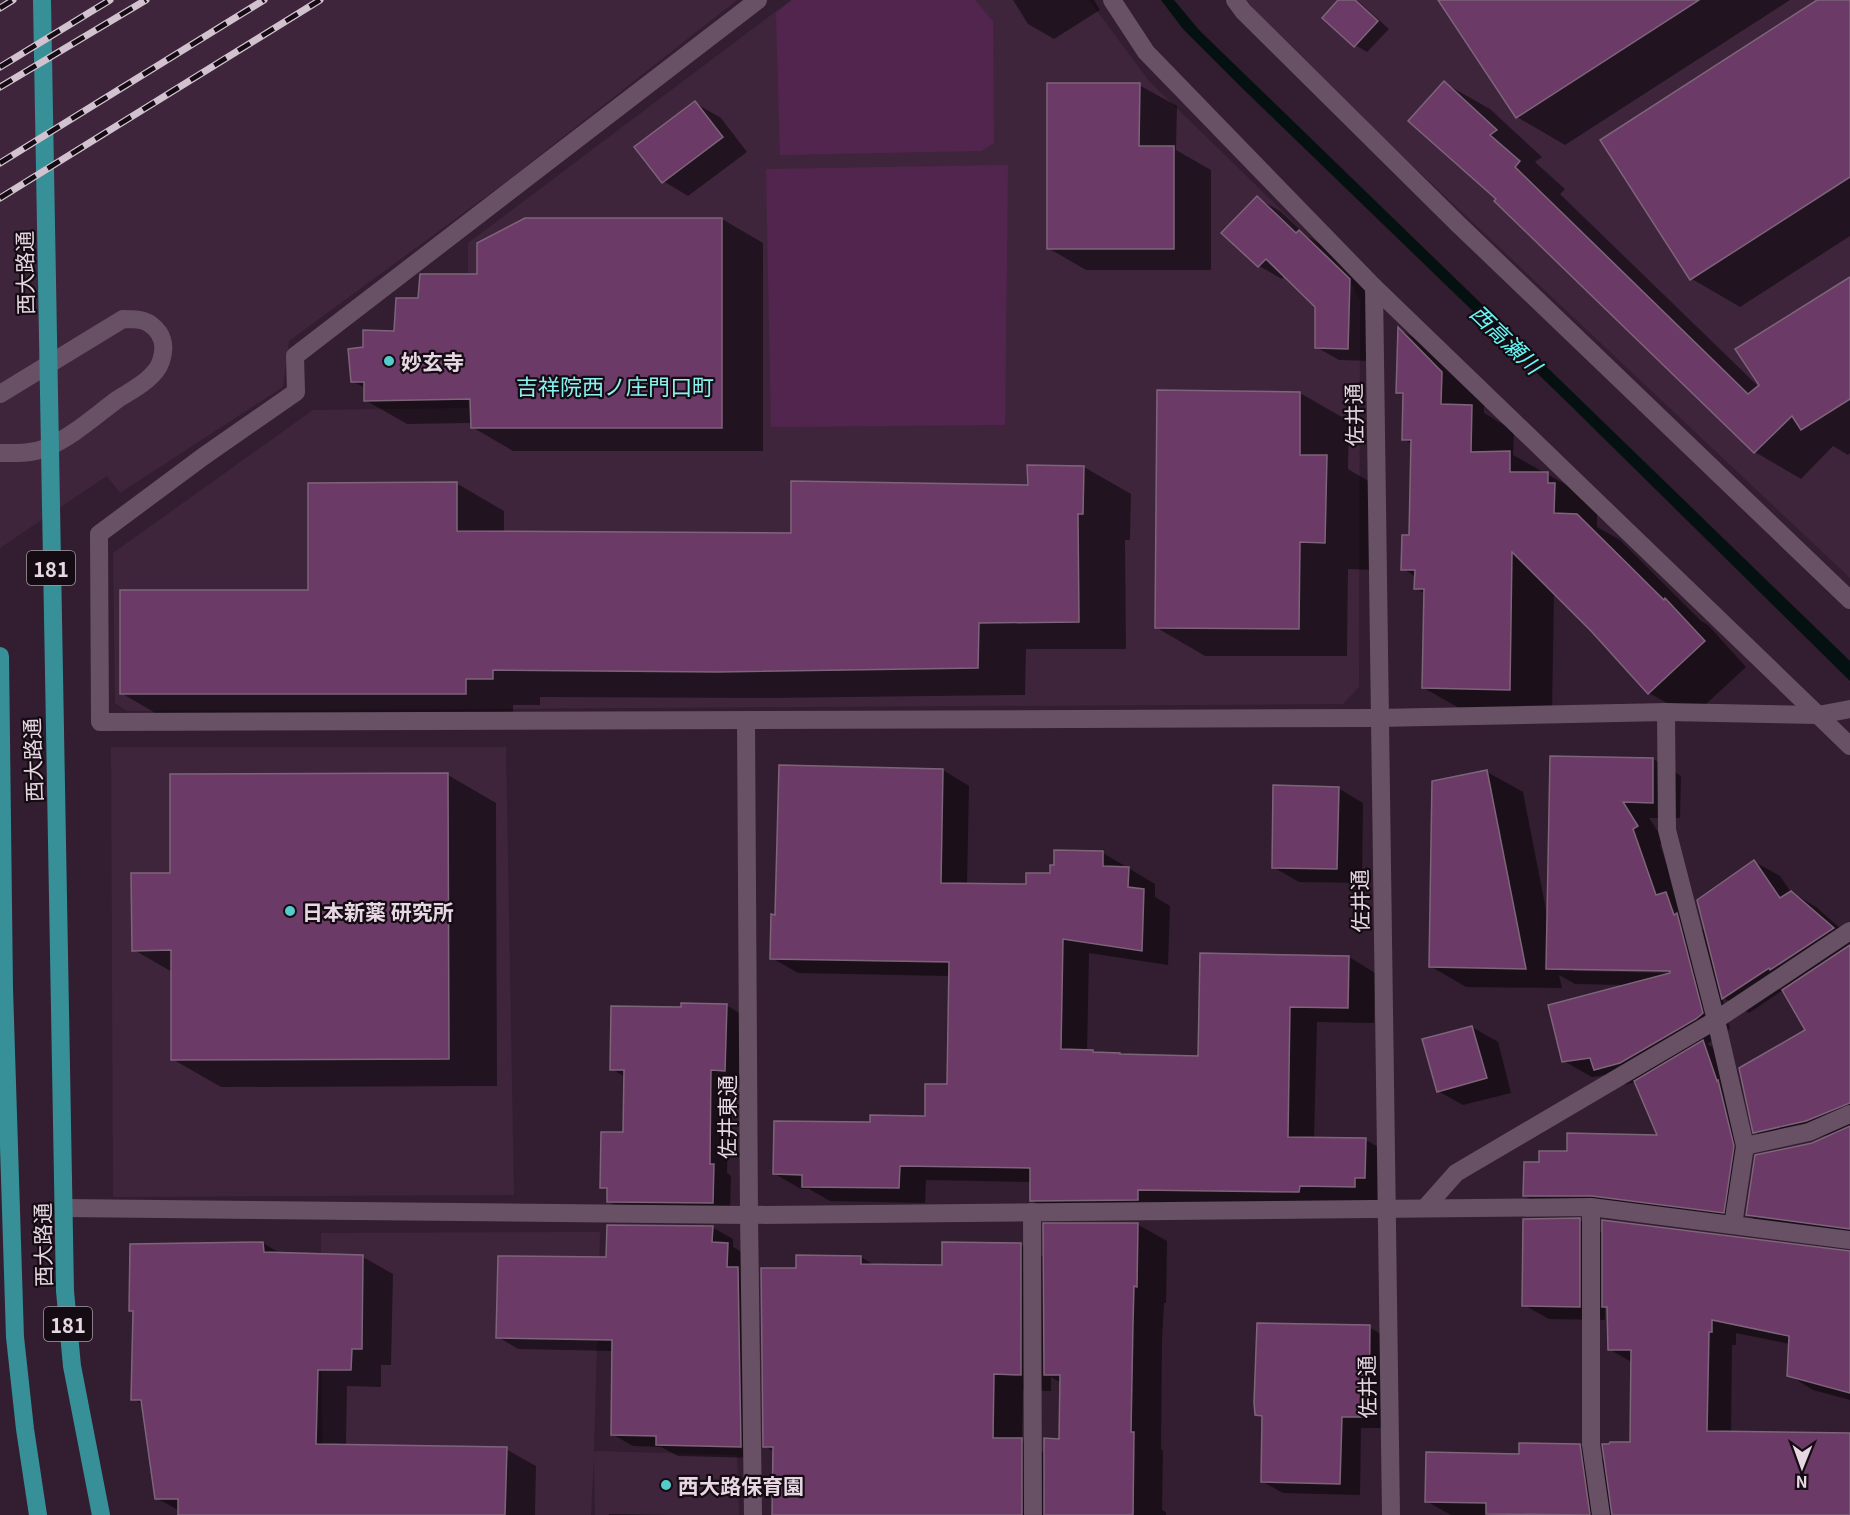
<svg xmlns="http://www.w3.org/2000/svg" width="1850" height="1515" viewBox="0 0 1850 1515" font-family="Georgia,'Noto Sans JP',serif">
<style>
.built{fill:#3f253c}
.green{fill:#52254e}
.water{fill:#051111}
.shadow{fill:#0007;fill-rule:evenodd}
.building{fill:#6b3a66;stroke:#7e647a;stroke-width:1.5}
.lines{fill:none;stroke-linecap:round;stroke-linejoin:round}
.lane{stroke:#685065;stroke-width:18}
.street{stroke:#685065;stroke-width:18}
.primary{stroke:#378f97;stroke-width:18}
.rail-casing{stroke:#d2c2cf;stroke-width:7}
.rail{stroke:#150b13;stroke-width:4.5;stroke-dasharray:14;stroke-linecap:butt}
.poi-dot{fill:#53cdcb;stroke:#150b13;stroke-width:2}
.labels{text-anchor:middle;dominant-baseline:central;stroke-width:4.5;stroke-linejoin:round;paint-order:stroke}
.shield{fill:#150b13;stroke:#a79aa5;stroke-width:1.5}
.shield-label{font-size:20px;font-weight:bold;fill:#e6d7e3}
.street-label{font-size:21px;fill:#e6d7e3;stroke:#150b13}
.poi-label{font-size:21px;font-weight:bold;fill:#e6d7e3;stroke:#150b13;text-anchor:start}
.water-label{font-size:22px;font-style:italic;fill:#67f7f5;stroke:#150b13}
.neighbourhood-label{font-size:22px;fill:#88f3f1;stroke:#150b13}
</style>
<rect width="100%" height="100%" fill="#331d30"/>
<!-- built -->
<g class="built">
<path d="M 0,0 L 737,0 L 507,181 L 289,341 L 283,387 L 120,493 L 107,476 L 0,548 Z"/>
<path d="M 791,0 L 1089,0 L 1149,81 L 1347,274 L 1360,301 L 1359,687 L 1343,704 L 127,711 L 115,703 L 113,553 L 313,410 L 468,408 L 468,243 Z"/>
<path d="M 1247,0 L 1850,0 L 1850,578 L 1273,34 Z"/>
<path d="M 111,747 L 506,747 L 514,1195 L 113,1197 Z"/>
<path d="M 600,1232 L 594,1451 L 737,1455 L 739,1515 L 595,1515 L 594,1457 L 591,1515 L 324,1515 L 321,1358 L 321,1233 Z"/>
</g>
<!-- green -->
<g class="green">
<path d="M 792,0 L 975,0 L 993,22 L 994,143 L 981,151 L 780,155 L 776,13 Z"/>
<path d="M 1008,165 L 1005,425 L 771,427 L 766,169 Z"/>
</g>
<!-- water -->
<path class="water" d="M 1161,0 L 1174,0 L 1199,30 L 1850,661 L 1850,681 L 1570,405 L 1240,86 L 1183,29 Z"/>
<!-- shadow -->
<g class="shadow">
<path d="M 1013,0 L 1094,0 L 1100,10 L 1054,39 L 1028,24 Z"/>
<path d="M 1340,0 L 1358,1 L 1389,29 L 1367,52 L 1355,45 Z"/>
<path d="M 1440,0 L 1790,0 L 1565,145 L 1517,117 Z"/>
<path d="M 1820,0 L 1850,0 L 1850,236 L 1740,307 L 1692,279 Z"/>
<path d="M 1444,83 L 1490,109 L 1542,157 L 1535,162 L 1565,189 L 1560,194 L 1759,387 L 1850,279 L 1850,453 L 1848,455 L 1833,446 L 1801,479 L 1755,452 L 1496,201 L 1498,199 Z"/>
<path d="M 1139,85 L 1177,106 L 1176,150 L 1211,170 L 1211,270 L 1086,270 L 1048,248 Z"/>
<path d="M 695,103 L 721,118 L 747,152 L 688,196 L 663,181 Z"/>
<path d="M 1257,198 L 1280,211 L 1307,236 L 1322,245 L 1372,293 L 1371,361 L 1339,360 L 1316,347 L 1317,306 L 1285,276 L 1282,279 L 1259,266 L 1223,232 Z"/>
<path d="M 722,219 L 763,243 L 763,451 L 513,451 L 472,427 L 472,423 L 407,424 L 365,400 L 365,388 L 352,381 L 364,349 L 396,333 L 420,299 L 478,275 Z"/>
<path d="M 1399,329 L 1440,353 L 1484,398 L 1484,413 L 1514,431 L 1513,455 L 1590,498 L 1597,509 L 1597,527 L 1620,540 L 1701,621 L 1708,625 L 1746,667 L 1692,717 L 1649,693 L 1554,592 L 1552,714 L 1466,712 L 1424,688 L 1425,594 L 1416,588 L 1416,577 L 1403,569 L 1411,536 L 1412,444 L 1403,439 L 1404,396 L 1398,392 Z"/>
<path d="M 1158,392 L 1300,393 L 1349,421 L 1348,469 L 1375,485 L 1373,570 L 1348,569 L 1347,656 L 1205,656 L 1157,628 Z"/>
<path d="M 1084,467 L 1131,494 L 1130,540 L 1125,540 L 1126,649 L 1026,649 L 1025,695 L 767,698 L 540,697 L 540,705 L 513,705 L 513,721 L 169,721 L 121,693 L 310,591 L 456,483 L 504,511 L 504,532 L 793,534 L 1030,487 Z"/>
<path d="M 1551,758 L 1653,759 L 1681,776 L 1680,818 L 1649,818 L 1665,842 L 1660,845 L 1680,902 L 1700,928 L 1706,932 L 1755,862 L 1780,876 L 1791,892 L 1816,907 L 1850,937 L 1850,1239 L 1772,1229 L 1747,1215 L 1812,1144 L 1832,1136 L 1832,1134 L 1779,1146 L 1755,1132 L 1807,1030 L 1783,990 L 1749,1013 L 1722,997 L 1730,1029 L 1707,1044 L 1719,1051 L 1734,1091 L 1739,1221 L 1541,1205 L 1525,1196 L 1541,1163 L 1568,1153 L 1660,1136 L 1636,1082 L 1623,1085 L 1605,1075 L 1592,1077 L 1564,1061 L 1626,985 L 1575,984 L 1559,975 L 1562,988 L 1466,987 L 1430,966 L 1487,772 L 1523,792 L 1547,915 L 1548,914 ZM 1574,968 L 1677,970 L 1677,973 L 1574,971 Z"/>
<path d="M 943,770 L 969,786 L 967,885 L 1027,886 L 1103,853 L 1155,884 L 1155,897 L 1170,906 L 1168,965 L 1089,953 L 1087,1051 L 1093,1051 L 1098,1054 L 1199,1057 L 1349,957 L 1375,973 L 1374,1023 L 1317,1022 L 1314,1139 L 1366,1140 L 1392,1155 L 1381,1201 L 1058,1216 L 1031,1200 L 1032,1182 L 926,1180 L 925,1203 L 830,1201 L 809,1189 L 801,1189 L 775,1174 L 871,1123 L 926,1118 L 948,1086 L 950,976 L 798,973 L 772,958 L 777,916 Z"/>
<path d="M 448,775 L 496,803 L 497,1086 L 221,1087 L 172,1059 L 172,972 L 134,950 L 172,874 Z"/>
<path d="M 1338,788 L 1363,803 L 1362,883 L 1299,882 L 1273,867 Z"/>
<path d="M 726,1005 L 744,1016 L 743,1080 L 729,1080 L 727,1173 L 731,1176 L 730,1213 L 626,1212 L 608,1201 L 609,1191 L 601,1187 L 624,1134 L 625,1077 L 612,1069 L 683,1009 Z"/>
<path d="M 1472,1027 L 1498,1042 L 1511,1093 L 1463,1105 L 1438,1091 Z"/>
<path d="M 1579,1220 L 1604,1234 L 1850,1253 L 1850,1400 L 1813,1390 L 1789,1375 L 1790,1344 L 1736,1333 L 1736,1345 L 1732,1345 L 1731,1433 L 1850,1435 L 1850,1515 L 1451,1515 L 1426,1501 L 1520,1455 L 1579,1445 L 1606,1461 L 1631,1444 L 1633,1363 L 1609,1349 L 1608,1309 L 1605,1307 L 1605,1320 L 1549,1319 L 1524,1305 Z"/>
<path d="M 1137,1224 L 1167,1241 L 1166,1303 L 1164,1303 L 1162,1340 L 1161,1449 L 1163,1451 L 1162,1510 L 1166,1512 L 1166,1515 L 773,1515 L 774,1452 L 765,1446 L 798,1270 L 798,1256 L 861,1257 L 876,1266 L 943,1267 L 1020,1244 L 1045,1258 ZM 1051,1377 L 1061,1383 L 1060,1440 L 1046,1454 L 1022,1440 L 1023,1390 L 1051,1391 Z"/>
<path d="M 712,1227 L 733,1239 L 733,1247 L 748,1256 L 761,1458 L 678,1456 L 661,1447 L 633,1446 L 612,1434 L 614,1351 L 518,1349 L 498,1337 L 607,1259 Z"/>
<path d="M 263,1243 L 281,1254 L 363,1257 L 393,1274 L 391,1365 L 381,1365 L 381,1387 L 347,1386 L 346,1446 L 506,1449 L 536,1466 L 535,1515 L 180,1515 L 180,1511 L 156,1498 L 144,1405 L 133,1399 L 134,1313 L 130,1310 Z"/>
<path d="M 1369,1327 L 1389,1339 L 1388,1428 L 1361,1428 L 1360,1495 L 1283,1493 L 1263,1482 L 1264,1419 L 1256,1415 Z"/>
<path d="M 609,1514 L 674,1515 L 609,1515 Z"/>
</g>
<!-- building -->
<g class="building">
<path d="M 1338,0 L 1355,0 L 1378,21 L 1354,47 L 1322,18 Z"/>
<path d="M 1438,0 L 1699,0 L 1516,118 Z"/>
<path d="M 1817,0 L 1850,0 L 1850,177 L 1690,280 L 1600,140 Z"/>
<path d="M 1444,81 L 1497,130 L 1490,135 L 1520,161 L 1515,167 L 1748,394 L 1759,385 L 1735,349 L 1850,277 L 1850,399 L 1801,430 L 1792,416 L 1754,453 L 1494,201 L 1496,199 L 1408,121 Z"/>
<path d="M 1047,83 L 1140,83 L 1139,146 L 1174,146 L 1174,249 L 1047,249 Z"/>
<path d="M 695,101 L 723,137 L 662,183 L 634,147 Z"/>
<path d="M 1257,196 L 1296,233 L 1299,230 L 1350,279 L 1348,349 L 1315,348 L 1315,307 L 1266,259 L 1258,267 L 1221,233 Z"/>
<path d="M 525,218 L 722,218 L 722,428 L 471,428 L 470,399 L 364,401 L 364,382 L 351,382 L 348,349 L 363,347 L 363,330 L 394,331 L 396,298 L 418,298 L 420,274 L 477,274 L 477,243 Z"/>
<path d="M 1398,327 L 1442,372 L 1441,404 L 1472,405 L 1471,452 L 1510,451 L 1510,472 L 1548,472 L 1548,483 L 1555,483 L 1554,513 L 1577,514 L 1664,600 L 1665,598 L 1705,641 L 1648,694 L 1591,631 L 1512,552 L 1510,690 L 1422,688 L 1424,589 L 1414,589 L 1415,570 L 1401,570 L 1402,535 L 1409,535 L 1411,440 L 1402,440 L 1403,393 L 1396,393 Z"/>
<path d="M 1157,390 L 1300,392 L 1300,455 L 1327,455 L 1325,543 L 1300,542 L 1299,629 L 1155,628 Z"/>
<path d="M 1027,465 L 1084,466 L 1083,514 L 1078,514 L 1079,622 L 979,623 L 978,668 L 718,672 L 493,670 L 493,679 L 466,679 L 466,694 L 120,694 L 120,590 L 308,590 L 308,483 L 457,482 L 457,531 L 791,533 L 791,481 L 1028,485 Z"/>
<path d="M 1550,756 L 1653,758 L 1653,803 L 1623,802 L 1638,826 L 1633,829 L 1656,895 L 1666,892 L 1674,915 L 1677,913 L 1703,1013 L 1696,1019 L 1620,1063 L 1594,1070 L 1590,1058 L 1562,1062 L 1548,1005 L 1670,973 L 1670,971 L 1546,969 Z"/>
<path d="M 779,765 L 943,769 L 941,883 L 1026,884 L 1026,873 L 1050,873 L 1050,865 L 1054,865 L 1054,850 L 1103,851 L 1103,866 L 1129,867 L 1128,887 L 1144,889 L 1142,951 L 1063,939 L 1061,1049 L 1093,1050 L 1093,1052 L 1120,1053 L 1120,1054 L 1198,1056 L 1200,953 L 1349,956 L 1348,1008 L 1290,1007 L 1288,1137 L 1366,1138 L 1365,1178 L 1355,1178 L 1355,1187 L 1300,1186 L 1299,1192 L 1138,1190 L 1138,1200 L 1030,1201 L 1030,1168 L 900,1166 L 899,1188 L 802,1187 L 802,1175 L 773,1174 L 774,1121 L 870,1122 L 870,1115 L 925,1116 L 925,1084 L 947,1084 L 949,962 L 770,959 L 771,914 L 775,915 Z"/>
<path d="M 1487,770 L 1526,969 L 1429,967 L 1432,781 Z"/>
<path d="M 448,773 L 449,1059 L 171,1060 L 171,950 L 132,951 L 131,873 L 170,873 L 170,774 Z"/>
<path d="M 1273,785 L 1339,787 L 1337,869 L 1272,868 Z"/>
<path d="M 1754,860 L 1780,898 L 1791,891 L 1834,928 L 1770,970 L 1769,968 L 1722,999 L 1697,900 Z"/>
<path d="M 1850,945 L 1850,1103 L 1806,1121 L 1753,1133 L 1739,1068 L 1805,1030 L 1782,990 Z"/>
<path d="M 681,1003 L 727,1004 L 725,1071 L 711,1070 L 710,1164 L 714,1164 L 713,1203 L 607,1202 L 607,1188 L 600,1188 L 601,1132 L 623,1132 L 624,1070 L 610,1070 L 611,1006 L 681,1007 Z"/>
<path d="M 1472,1026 L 1487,1078 L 1437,1092 L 1422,1039 Z"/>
<path d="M 1703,1040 L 1717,1081 L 1718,1080 L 1734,1146 L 1724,1213 L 1592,1196 L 1523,1196 L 1524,1162 L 1539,1162 L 1539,1151 L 1567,1151 L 1567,1133 L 1657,1135 L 1634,1081 Z"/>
<path d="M 1850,1126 L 1850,1229 L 1746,1215 L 1755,1155 L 1812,1143 Z"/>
<path d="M 1580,1218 L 1580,1307 L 1522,1306 L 1523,1219 Z"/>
<path d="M 1602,1220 L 1850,1251 L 1850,1393 L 1787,1376 L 1789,1336 L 1712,1320 L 1712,1332 L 1709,1332 L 1707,1431 L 1850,1433 L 1850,1515 L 1612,1515 L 1602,1444 L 1609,1444 L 1610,1442 L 1630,1442 L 1631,1350 L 1608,1350 L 1607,1307 L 1602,1307 Z"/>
<path d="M 1043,1223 L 1138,1223 L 1137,1287 L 1134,1286 L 1133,1323 L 1131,1432 L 1134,1432 L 1133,1515 L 1044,1515 L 1044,1438 L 1059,1439 L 1060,1375 L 1044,1375 Z"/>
<path d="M 607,1225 L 713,1226 L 712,1242 L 728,1243 L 727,1267 L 738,1267 L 741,1447 L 656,1445 L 656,1436 L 611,1435 L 612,1340 L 496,1338 L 498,1256 L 606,1257 Z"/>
<path d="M 263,1242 L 264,1252 L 363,1255 L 362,1349 L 352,1349 L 351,1370 L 318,1370 L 316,1444 L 507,1447 L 505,1515 L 178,1515 L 178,1499 L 155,1499 L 141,1400 L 131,1400 L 133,1311 L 129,1311 L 130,1244 Z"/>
<path d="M 942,1242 L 1021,1243 L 1021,1375 L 994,1374 L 993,1438 L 1022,1438 L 1022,1515 L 772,1515 L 773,1447 L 763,1447 L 761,1268 L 796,1268 L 796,1255 L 861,1256 L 861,1264 L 942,1265 Z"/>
<path d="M 1257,1323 L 1370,1325 L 1369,1417 L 1342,1417 L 1340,1484 L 1261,1482 L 1262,1416 L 1255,1415 L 1254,1402 Z"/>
<path d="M 1519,1443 L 1580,1444 L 1590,1515 L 1486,1514 L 1486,1503 L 1425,1502 L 1426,1452 L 1519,1454 Z"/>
</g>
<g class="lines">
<!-- lane -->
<g class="lane">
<path d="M 1235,0 L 1243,11 L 1458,224 L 1850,600"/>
<path d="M 1666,712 L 1667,830 L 1716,1020 L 1745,1146 L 1733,1225"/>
<path d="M 1818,715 L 1850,746"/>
<path d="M 1745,1146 L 1809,1132 L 1850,1114"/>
<path d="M 1591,1207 L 1591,1445 L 1601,1515"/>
<path d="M 1425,1208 L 1456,1173 L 1716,1020 L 1850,931"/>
<path d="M 1032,1212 L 1033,1515"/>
</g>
<!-- street -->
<g class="street">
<path d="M 758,0 L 295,356 L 296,392 L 204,456 L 99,534 L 100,722 L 1378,718 L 1666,712 L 1818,715 L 1850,709"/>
<path d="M 1112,0 L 1146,52 L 1374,287 L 1818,715"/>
<path d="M 1374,287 L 1391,1515"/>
<path d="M 0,394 L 123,319 C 139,319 149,319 159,333 C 167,345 163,365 152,375 C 143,385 129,392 118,399 C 95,416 72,437 46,448 C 31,454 15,453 0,453"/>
<path d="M 746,720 L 749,1215 L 753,1515"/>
<path d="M 64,1208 L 749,1215 L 1591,1207 L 1850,1240"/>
</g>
<!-- primary -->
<g class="primary">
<path d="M 42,0 L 65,1291 L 72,1366 L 101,1515"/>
<path d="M 0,656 L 4,988 L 15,1337 L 25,1429 L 38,1515"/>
</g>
<!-- rail casing -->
<g class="rail-casing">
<g id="rail">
<path d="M 0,8 L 13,0"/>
<path d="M 0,67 L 110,0"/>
<path d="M 0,87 L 146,0"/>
<path d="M 0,163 L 264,0"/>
<path d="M 0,198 L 320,0"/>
</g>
</g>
<!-- rail -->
<use href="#rail" class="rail"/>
</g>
<!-- markers -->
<g class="poi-dot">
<circle cx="389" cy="361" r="6"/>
<circle cx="290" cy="911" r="6"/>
<circle cx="666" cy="1485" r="6"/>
</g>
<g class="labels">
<!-- shield labels -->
<g class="shield">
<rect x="27" y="551" width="48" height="34" rx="4.5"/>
<rect x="44" y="1307" width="48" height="34" rx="4.5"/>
</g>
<g class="shield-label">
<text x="51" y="568">181</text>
<text x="68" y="1324">181</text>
</g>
<!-- street labels -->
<g class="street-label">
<text transform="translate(24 273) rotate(-91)">西大路通</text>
<text transform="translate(1353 415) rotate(-91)">佐井通</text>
<text transform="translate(32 760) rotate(-92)">西大路通</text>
<text transform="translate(1359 901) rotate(-91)">佐井通</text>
<text transform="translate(726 1117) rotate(-90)">佐井東通</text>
<text transform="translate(42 1245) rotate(-91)">西大路通</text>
<text transform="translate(1366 1387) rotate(-91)">佐井通</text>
</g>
<!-- poi labels -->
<g class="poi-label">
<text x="401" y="361">妙玄寺</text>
<text x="302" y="911">日本新薬 研究所</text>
<text x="678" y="1485">西大路保育園</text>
</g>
<!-- water labels -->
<g class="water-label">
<text transform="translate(1507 338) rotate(44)">西高瀬川</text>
</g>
<!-- neighbourhood labels -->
<g class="neighbourhood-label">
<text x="615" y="385">吉祥院西ノ庄門口町</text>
</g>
</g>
<!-- north arrow -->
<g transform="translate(1802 1467) rotate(181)" stroke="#150b13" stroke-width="4.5" paint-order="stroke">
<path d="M0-4.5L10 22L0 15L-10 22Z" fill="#e6d7e3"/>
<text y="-9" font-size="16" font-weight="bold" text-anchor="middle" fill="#e6d7e3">N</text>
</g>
</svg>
